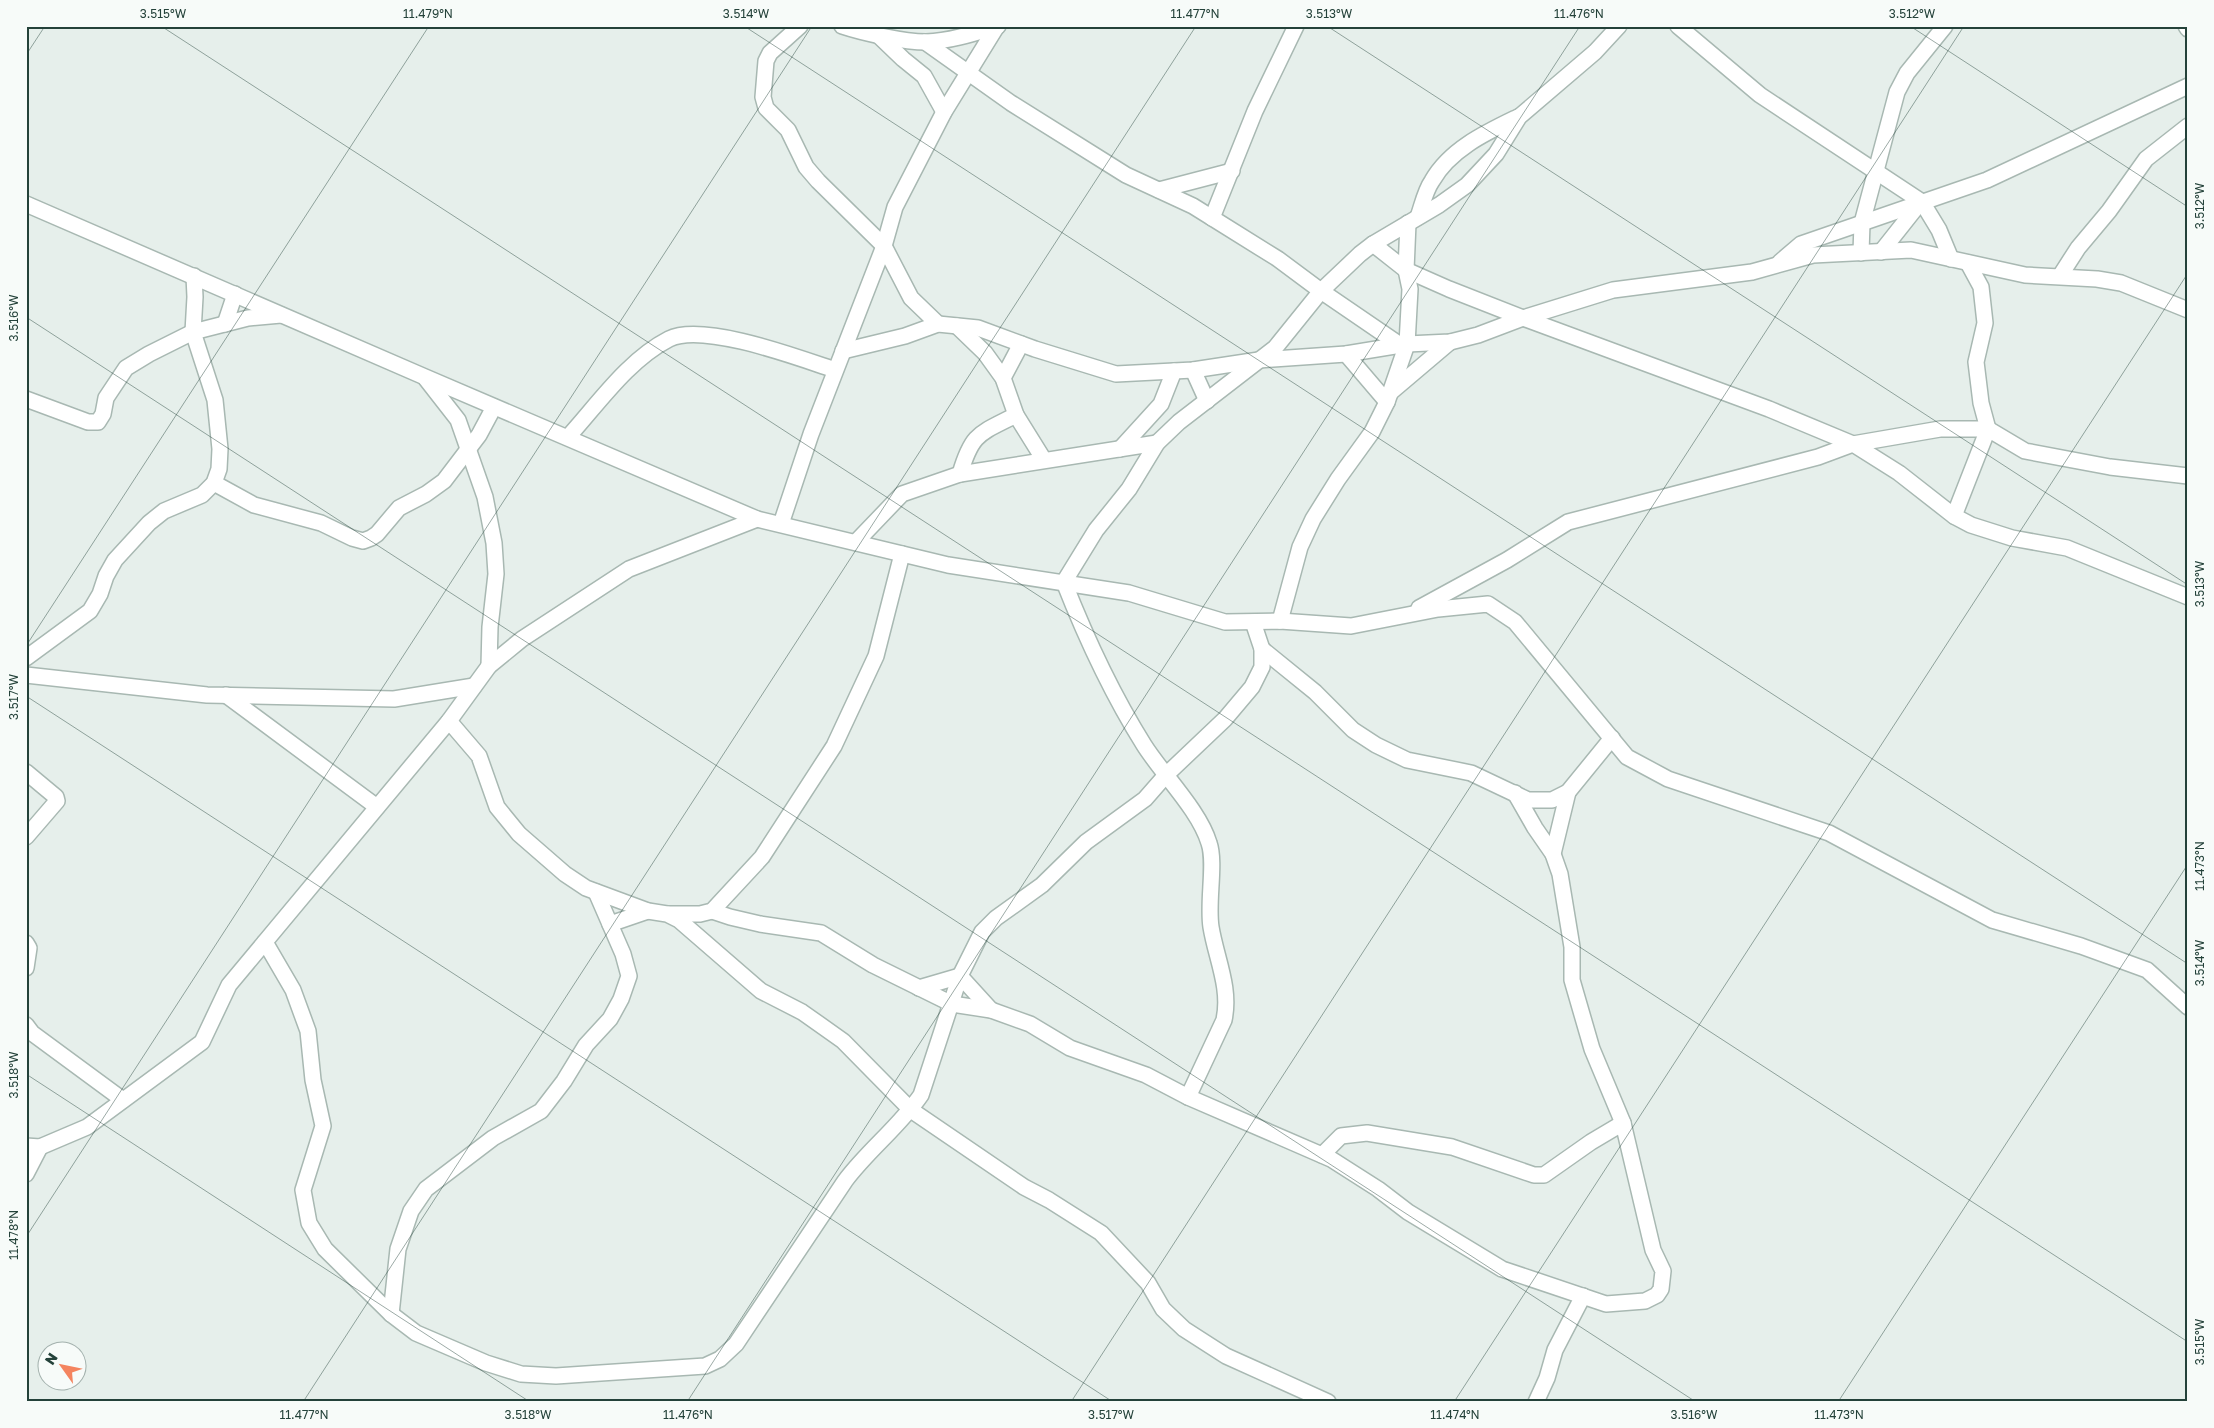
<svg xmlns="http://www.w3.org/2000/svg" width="2214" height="1428" viewBox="0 0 2214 1428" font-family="'Golos Text',sans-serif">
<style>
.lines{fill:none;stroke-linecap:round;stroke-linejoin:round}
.street-casing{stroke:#a8b8b2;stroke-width:18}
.street{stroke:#fff;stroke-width:15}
.ticks{fill:none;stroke:#24423a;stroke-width:1;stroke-opacity:0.45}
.neatline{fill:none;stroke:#24423a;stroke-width:2}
.ticks-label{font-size:12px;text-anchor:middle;fill:#24423a}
</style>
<rect width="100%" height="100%" fill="#e6efeb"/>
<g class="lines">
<!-- street casing -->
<g class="street-casing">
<g id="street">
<path d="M 800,26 L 770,53 L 766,61 L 763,97 L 766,108 L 788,130 L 806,167 L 818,181 L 884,246 L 911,298 L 938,324"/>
<path d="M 842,26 C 863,33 904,42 926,42 C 951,41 975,33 998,26"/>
<path d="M 1678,26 L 1760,95 L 1922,202 L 1939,230 L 1951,259"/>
<path d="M 2186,26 L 2188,29"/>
<path d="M 878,35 L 903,59 L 924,76 L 944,112"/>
<path d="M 925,42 L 1011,103 L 1126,175 L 1193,206 L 1278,259 L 1321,291 L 1400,345"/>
<path d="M 1159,190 L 1232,171"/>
<path d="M 26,204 L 425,377 L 757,519 L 948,565 L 1129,593 L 1225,622 L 1280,621 L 1351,626 L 1438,609 L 1488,604 L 1515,622 L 1627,757 L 1668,779 L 1829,833 L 1992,920 L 2081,946 L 2147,970 L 2188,1007"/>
<path d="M 1418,217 C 1422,206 1425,191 1432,181 C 1450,149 1487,132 1518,117"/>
<path d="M 1212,218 L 1255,111 L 1296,26"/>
<path d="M 1373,244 L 1406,270 L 1449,289 L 1523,318 L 1769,409 L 1853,444 L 1899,473 L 1954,516 L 1971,525 L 2012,538 L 2067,548 L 2188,597"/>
<path d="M 1881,252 L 1919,204"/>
<path d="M 1861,253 L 1862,223 L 1897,92 L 1907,73 L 1945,26"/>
<path d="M 1780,262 L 1801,244 L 1987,180 L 2188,86"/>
<path d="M 2060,276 L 2078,248 L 2109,211 L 2146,159 L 2188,126"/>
<path d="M 225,324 L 235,294"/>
<path d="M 957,326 L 985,353 L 1003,378 L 1016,415 L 1044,460"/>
<path d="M 843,351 L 905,336 L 938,324 L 978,328 L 1035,349 L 1116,374 L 1193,370 L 1259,360 L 1346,354 L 1407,344 L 1450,342 L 1478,335 L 1523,318 L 1613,290 L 1752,272 L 1813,255 L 1911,250 L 2025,275 L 2097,279 L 2121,283 L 2188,310"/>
<path d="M 1346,354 L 1387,402"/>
<path d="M 1193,370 L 1207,401"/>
<path d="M 1003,378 L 1021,344"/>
<path d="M 426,379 L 458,420 L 485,497 L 494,543 L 496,574 L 490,627 L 489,666"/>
<path d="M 1391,392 L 1450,342"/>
<path d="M 26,399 L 88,422 L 98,422 L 103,414 L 106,398 L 126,368 L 149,354 L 193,332 L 248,318 L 281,315"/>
<path d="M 568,437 C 598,404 628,360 669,339 C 703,322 799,358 835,370"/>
<path d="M 1120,449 L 1161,404 L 1174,371"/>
<path d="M 960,474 C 972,433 979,434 1016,415"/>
<path d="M 214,483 L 254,505 L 321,523 L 352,538 L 363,541 L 371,538 L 377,534 L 399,508 L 426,494 L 444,481 L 479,435 L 494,407"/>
<path d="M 1954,516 L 1988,429 L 1981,403 L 1976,362 L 1985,323 L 1981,287 L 1968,263"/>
<path d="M 781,524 L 811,434 L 884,246 L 895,207 L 944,112 L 997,26"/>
<path d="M 856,542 L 902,494 L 960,474 L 1157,443"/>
<path d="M 1419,608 L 1507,560 L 1568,522 L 1818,457 L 1853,444 L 1940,429 L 1988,429 L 2025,451 L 2110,467 L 2188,476"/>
<path d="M 1280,621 L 1300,547 L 1313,519 L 1338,479 L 1372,432 L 1387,402 L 1407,344 L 1410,289 L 1406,270 L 1408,223"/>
<path d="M 1262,649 L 1315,692 L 1353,730 L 1376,745 L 1407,760 L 1471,773 L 1528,800 L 1552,800 L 1568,792 L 1612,738"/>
<path d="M 26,658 L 90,611 L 100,594 L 106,576 L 115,560 L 149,523 L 164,511 L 202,495 L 214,483 L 219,469 L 220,449 L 215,400 L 193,332 L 195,297 L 194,276"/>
<path d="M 26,675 L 207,695 L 394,699 L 474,686"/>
<path d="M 226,695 L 377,807"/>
<path d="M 449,721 L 479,756 L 497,807 L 519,834 L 565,874 L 586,888 L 648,911 L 667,914 L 679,920 L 761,991 L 802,1012 L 843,1041 L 911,1110 L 1024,1187 L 1049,1200 L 1101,1233 L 1148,1283 L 1163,1309 L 1184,1329 L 1226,1356 L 1328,1402"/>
<path d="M 26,772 L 56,797 L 57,801 L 26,837"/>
<path d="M 1553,854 L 1568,792"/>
<path d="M 712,911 L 730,917 L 760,924 L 821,933 L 873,965 L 952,1004 L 991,1010 L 1030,1024 L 1070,1048 L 1146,1075 L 1188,1097 L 1331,1159 L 1378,1189 L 1408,1212 L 1502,1269 L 1606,1304 L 1645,1301 L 1657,1295 L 1661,1289 L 1663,1271 L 1653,1250 L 1623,1123 L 1592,1049 L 1572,980 L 1572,947 L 1560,874 L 1553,854 L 1535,828 L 1515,793"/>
<path d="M 669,914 L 700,914 L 712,911 L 762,857 L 834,746 L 876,656 L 902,554"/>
<path d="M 610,924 L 648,911"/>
<path d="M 265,942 L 293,990 L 308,1031 L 313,1080 L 323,1126 L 303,1190 L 309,1223 L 325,1249 L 391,1314 L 416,1333 L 486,1363 L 521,1374 L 556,1376 L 705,1366 L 720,1359 L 736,1344 L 845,1181 C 868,1150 899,1127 921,1095 L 960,976 L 982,932 L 996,918 L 1042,885 L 1086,842 L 1145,799 L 1166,775 L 1225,719 L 1252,687 L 1262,667 L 1262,649 L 1253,622"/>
<path d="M 26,943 L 29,948 L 26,968"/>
<path d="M 919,988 L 960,976 L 991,1010"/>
<path d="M 26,1025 L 32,1033 L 123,1100"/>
<path d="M 1188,1097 L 1224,1020 C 1231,988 1216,958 1211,927 C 1207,902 1216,863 1209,843 C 1199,810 1163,775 1144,745 C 1112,694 1086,638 1064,582 L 1096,530 L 1129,489 L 1157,443 L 1179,422 L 1275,348 L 1321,291 L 1360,254 L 1373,244 L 1439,205 L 1467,185 L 1496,154 L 1519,117 L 1595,52 L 1619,26"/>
<path d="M 26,1146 L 40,1147 L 87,1127 L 202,1042 L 229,985 L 449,721 L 489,666 L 522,639 L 629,569 L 757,519"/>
<path d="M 1322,1155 L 1341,1136 L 1367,1133 L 1452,1147 L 1534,1175 L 1544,1175 L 1591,1142 L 1623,1123"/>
<path d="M 26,1174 L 40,1147"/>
<path d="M 391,1314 L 398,1249 L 411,1211 L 426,1189 L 493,1138 L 541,1111 L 564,1081 L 586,1045 L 610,1019 L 621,999 L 629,976 L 623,954 L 596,892"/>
<path d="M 1536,1402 L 1547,1378 L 1555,1350 L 1583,1296"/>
</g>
</g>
<!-- street -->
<use href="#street" class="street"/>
</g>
<!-- ticks -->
<path class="ticks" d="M 161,26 L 2188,1342M 744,26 L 2188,964M 1327,26 L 2188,585M 1910,26 L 2188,207M 26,55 L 45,26M 26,317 L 1696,1402M 26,646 L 429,26M 26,696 L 1113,1402M 26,1074 L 530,1402M 26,1237 L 812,26M 303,1402 L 1196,26M 687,1402 L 1580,26M 1071,1402 L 1964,26M 1454,1402 L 2188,273M 1838,1402 L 2188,864"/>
<!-- border -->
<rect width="2214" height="1428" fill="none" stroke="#f7fbf9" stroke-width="55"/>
<!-- north arrow -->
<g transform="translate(62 1366) rotate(303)"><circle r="24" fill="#f7fbf9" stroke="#a3b1ad"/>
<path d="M0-4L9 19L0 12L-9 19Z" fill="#f4845f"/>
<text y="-8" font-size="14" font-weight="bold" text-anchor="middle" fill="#24423a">N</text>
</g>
<rect x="28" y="28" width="2158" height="1372" class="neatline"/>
<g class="ticks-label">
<text x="163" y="18">3.515°W</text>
<text x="428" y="18">11.479°N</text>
<text x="746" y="18">3.514°W</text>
<text x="1195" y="18">11.477°N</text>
<text x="1329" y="18">3.513°W</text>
<text x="1579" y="18">11.476°N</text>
<text x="1912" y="18">3.512°W</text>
<text transform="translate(2200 206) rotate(-90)" y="4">3.512°W</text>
<text transform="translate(14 318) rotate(-90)" y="4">3.516°W</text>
<text transform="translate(2200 584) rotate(-90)" y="4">3.513°W</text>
<text transform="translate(14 697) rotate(-90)" y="4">3.517°W</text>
<text transform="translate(2200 866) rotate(-90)" y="4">11.473°N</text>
<text transform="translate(2200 963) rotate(-90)" y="4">3.514°W</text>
<text transform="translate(14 1075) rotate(-90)" y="4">3.518°W</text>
<text transform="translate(14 1235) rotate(-90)" y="4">11.478°N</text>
<text transform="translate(2200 1342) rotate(-90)" y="4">3.515°W</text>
<text x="304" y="1419">11.477°N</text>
<text x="528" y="1419">3.518°W</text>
<text x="688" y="1419">11.476°N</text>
<text x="1111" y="1419">3.517°W</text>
<text x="1455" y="1419">11.474°N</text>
<text x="1694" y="1419">3.516°W</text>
<text x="1839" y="1419">11.473°N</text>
</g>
</svg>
